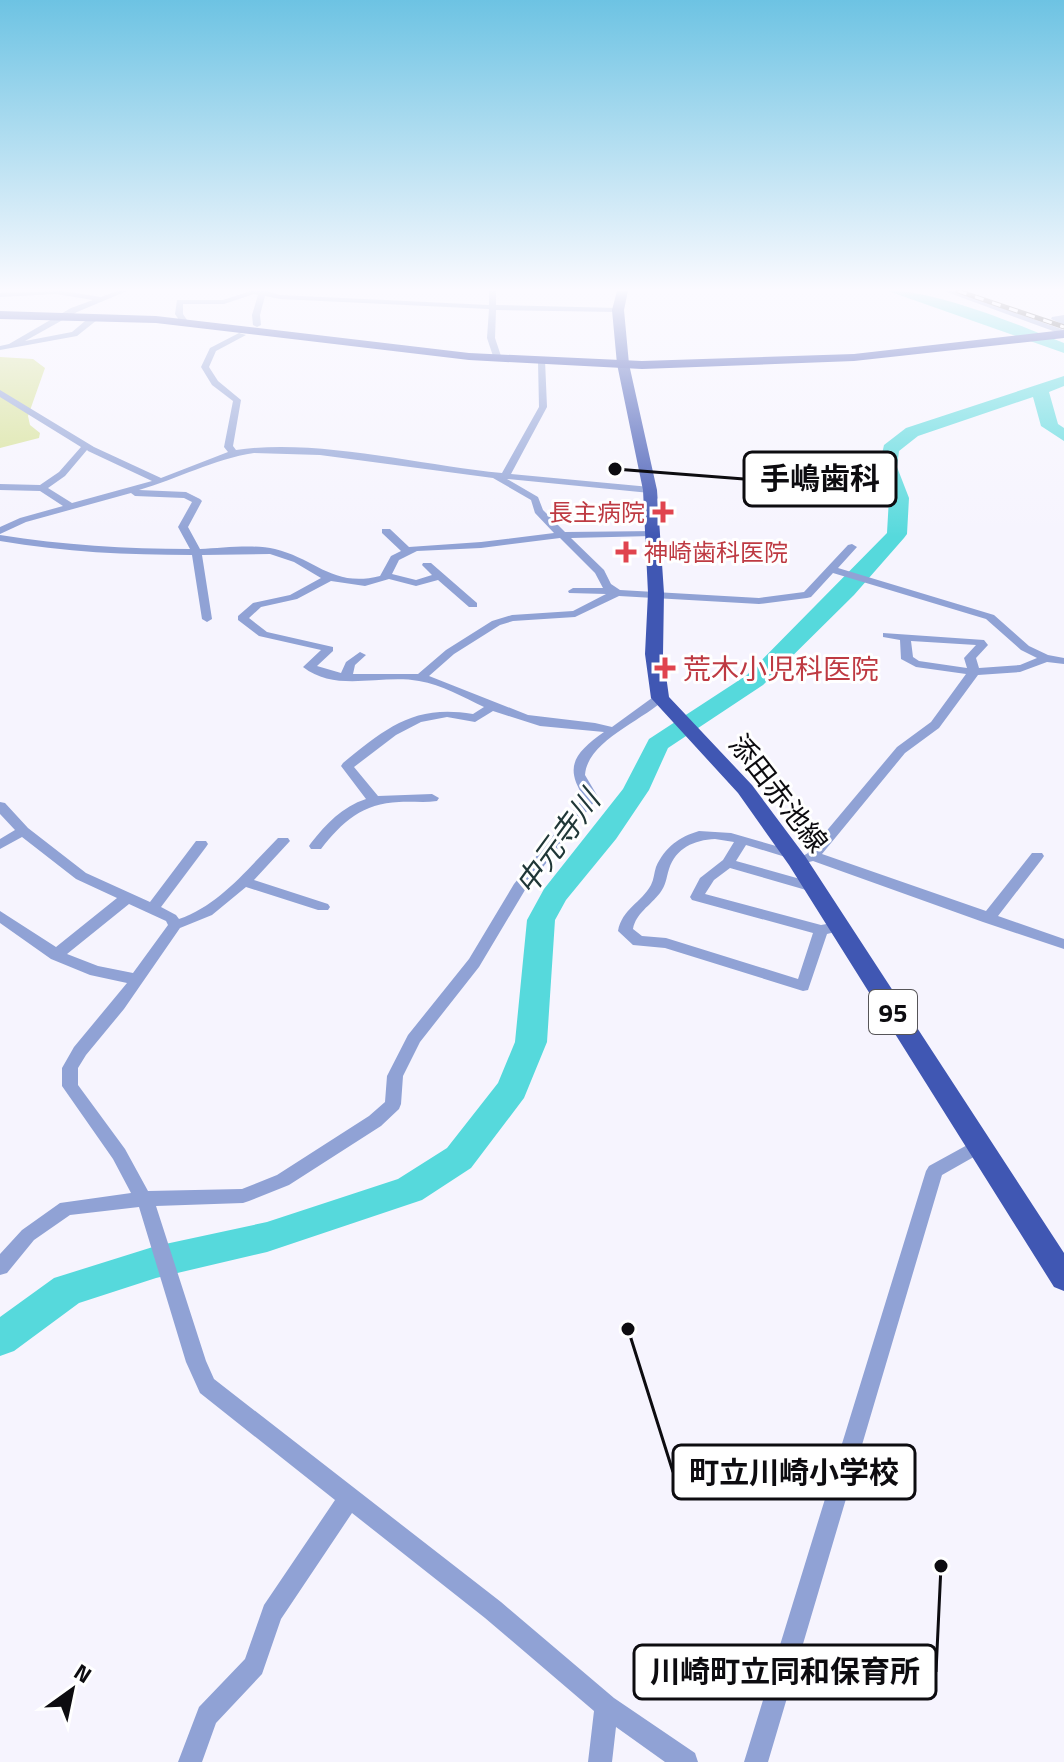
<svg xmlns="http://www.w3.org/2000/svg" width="1064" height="1762" viewBox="0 0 1064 1762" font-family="'Titillium Web','Noto Sans JP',sans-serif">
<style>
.green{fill:#d5e193}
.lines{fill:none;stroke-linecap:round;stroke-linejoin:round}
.river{fill:#56d9dc;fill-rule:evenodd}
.minor{fill:#90a2d5;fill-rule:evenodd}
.primary{fill:#4057b3;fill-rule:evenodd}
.trunk{fill:#3448ac;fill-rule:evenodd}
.rail-casing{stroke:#37363b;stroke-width:5}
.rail{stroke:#fff;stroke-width:3;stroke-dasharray:9;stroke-linecap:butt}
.health-dot{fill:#e0444e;stroke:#fff;stroke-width:3}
.labels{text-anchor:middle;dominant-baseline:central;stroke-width:6;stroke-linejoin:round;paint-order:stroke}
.far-health-label{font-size:24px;fill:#be3a42;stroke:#fff;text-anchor:end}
.shield{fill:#fff;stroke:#565558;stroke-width:2}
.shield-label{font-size:26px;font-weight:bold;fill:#0d0c10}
.health-label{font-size:28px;fill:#be3a42;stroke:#fff;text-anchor:start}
.street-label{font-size:28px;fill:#0d0c10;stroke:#fff}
.water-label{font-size:30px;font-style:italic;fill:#203737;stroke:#fff}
.leader{fill:none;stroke:#0d0c10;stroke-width:3}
.callout-dot{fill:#0d0c10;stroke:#fff;stroke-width:3}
.callout{fill:#fff;stroke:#0d0c10;stroke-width:3}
.callout-label{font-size:30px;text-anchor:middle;font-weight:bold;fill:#0d0c10}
</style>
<rect width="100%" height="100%" fill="#f6f4fe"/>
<!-- green -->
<path class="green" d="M 0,357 L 33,359 L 45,368 L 28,416 L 30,425 L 40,433 L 39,438 L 0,448 Z"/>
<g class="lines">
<!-- river -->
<g class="river">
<path d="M 888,291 C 933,289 1019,325 1064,343 L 1064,353 Z"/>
<path d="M 1064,376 L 1064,386 L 1049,392 L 1058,424 L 1064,428 L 1064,441 L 1041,426 L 1033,397 L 918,436 L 899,451 L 897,467 L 909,498 L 907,534 L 904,538 L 854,595 L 763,685 L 668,748 L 649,790 L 616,839 L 566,900 L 555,920 L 547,1042 L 524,1098 L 471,1168 L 422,1200 L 267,1252 L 156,1278 L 79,1303 L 14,1351 L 0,1356 L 0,1317 L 54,1278 L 156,1246 L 267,1222 L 398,1179 L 447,1148 L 498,1083 L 515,1042 L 527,920 L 544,889 L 623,789 L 649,739 L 747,675 L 887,533 L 889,498 L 879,467 L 884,445 L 906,428 Z"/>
</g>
<!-- minor -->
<g class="minor">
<path d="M 62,291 L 101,297 L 117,291 L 127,291 L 77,312 L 25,341 L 72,332 L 91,316 L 97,316 L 97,320 L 77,336 L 0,350 L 0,346 L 9,344 L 71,308 L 93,300 L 56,294 L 0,297 L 0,293 Z"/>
<path d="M 251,291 L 266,291 L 280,295 L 489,305 L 489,291 L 496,291 L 496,305 L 618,308 L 622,310 L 618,312 L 496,310 L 495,338 L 502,359 L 498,361 L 494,359 L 487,338 L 489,309 L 280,299 L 265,296 L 260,315 L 261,325 L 257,327 L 253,325 L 252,315 L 258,295 L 254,294 L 224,304 L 183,304 L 183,314 L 187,320 L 183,326 L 176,324 L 179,320 L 175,314 L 177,300 L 223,300 Z"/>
<path d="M 944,291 L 954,291 L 1064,330 L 1064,335 Z"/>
<path d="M 1064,315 L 1064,325 L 1051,319 L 1052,317 Z"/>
<path d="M 239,333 L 246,335 L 216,351 L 209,367 L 218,381 L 241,400 L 233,446 L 236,450 C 317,438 419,465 502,473 L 539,407 L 538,362 L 545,360 L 547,407 L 511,474 L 650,487 L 655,490 L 650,493 L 507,479 L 538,497 L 543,510 L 565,532 L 656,531 L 657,533 L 652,536 L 571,538 L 604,570 L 611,584 L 620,590 L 759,598 L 804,592 L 848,545 L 852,544 L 857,547 L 838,568 L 994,615 L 1029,646 L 1048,655 L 1064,658 L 1064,664 L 1047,662 L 1020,672 L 978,675 L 939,728 L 905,753 L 822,854 L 986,911 L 1032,853 L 1042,853 L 1044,856 L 1042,859 L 998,916 L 1064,939 L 1064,949 L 983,922 L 813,861 L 805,863 L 798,859 L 808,853 L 897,747 L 931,722 L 966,674 L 916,667 L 901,659 L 900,640 L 883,637 L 883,633 L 984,640 L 988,645 L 976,658 L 979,668 L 1020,665 L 1037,658 L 1021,650 L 986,619 L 833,573 L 811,597 L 807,598 L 759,604 L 619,596 L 575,617 L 513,621 L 500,625 L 454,654 L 429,676 L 528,715 L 595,723 L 612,727 L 656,695 L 664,695 L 666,698 C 644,720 587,741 585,775 L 598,797 L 525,890 L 479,967 L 420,1042 L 403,1076 L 401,1104 L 399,1109 L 381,1126 L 289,1185 L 249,1201 L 243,1203 L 156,1206 L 206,1361 L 214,1379 L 501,1602 L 614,1698 L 695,1753 L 698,1762 L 665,1762 L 616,1727 L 612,1762 L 588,1762 L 594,1711 L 485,1618 L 352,1513 L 281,1619 L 262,1674 L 216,1723 L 202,1762 L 178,1762 L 199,1707 L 245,1659 L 264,1605 L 335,1500 L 200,1393 L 186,1362 L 139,1207 L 70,1215 L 34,1240 L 7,1273 L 0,1275 L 0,1254 L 22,1230 L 60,1203 L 131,1193 L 113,1159 L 62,1086 L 62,1068 L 74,1047 L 127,983 L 90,975 L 51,959 L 0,923 L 0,911 L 56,947 L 117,898 L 76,879 L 22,837 L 0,849 L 0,839 L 15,830 L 0,814 L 0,802 L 5,803 L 28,828 L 86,873 L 150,902 L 196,841 L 206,841 L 208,844 L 206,847 L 161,907 L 176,915 L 179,919 C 220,905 248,868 278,838 L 288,838 L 290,841 L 254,880 L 328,904 L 330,907 L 328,910 L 318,910 L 246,887 L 212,915 L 180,928 L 124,1009 L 86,1055 L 78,1068 L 78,1085 L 125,1149 L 148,1191 L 242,1189 L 277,1175 L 369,1116 L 385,1102 L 387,1076 L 408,1035 L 469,959 L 514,884 L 584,797 C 563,766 576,752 604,732 L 540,726 L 493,711 L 475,722 L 447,717 L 421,722 L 396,735 L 354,767 L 378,796 L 432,794 L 439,798 L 437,801 C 424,803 411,801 399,802 C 363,803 342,822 321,849 L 311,849 L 309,846 L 311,843 C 327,823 342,807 366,799 L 341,766 L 343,763 C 386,728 414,704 473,714 L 484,707 C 463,697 442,685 419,681 C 380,674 336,693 303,667 L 321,650 L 259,636 L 238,620 L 238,616 L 253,603 L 290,595 L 321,578 L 294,562 L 270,554 L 202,555 L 212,619 L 207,622 L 202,619 L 192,555 C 128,555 64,552 0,541 L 0,535 C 63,545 126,549 190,549 L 178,527 L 192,502 L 184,498 L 135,496 L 131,493 L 26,522 L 0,534 L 0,527 L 20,518 L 63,506 L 40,491 L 0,490 L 0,484 L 40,485 L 59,472 L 81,447 L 0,397 L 0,390 L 94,447 L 161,478 L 228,452 L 224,447 L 233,401 L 212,385 L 201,367 L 210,348 ZM 87,450 L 88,451 L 152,481 L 72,503 L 48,488 L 65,476 ZM 254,453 L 320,455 L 493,478 L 531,500 L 535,513 L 554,533 L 481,542 L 409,547 L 390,529 L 382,529 L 382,533 L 401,551 L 391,556 L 380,576 C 333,588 316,559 275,549 C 254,544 222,548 200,549 L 188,527 L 202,501 L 200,499 L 186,492 L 139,490 C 177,479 214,459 254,453 ZM 560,538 L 595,573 L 603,588 L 573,588 L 568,591 L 569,593 L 606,594 L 573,611 L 512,615 L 492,621 L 446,650 L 418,674 L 353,674 L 355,665 L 366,655 L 360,652 L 346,662 L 341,673 L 317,666 L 333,651 L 333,647 L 267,632 L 249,618 L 261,607 L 297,599 L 331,581 L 365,586 L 389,579 L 416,586 L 438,580 L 469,607 L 477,607 L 477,603 L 431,563 L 423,563 L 422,565 L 432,575 L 416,580 L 392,574 L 399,560 L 417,551 L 481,548 ZM 911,641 L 976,645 L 964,658 L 967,668 L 919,661 L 913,657 ZM 129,904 L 166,921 L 168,925 L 133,973 L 98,966 L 67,954 Z"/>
<path d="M 699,831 L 731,833 L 797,852 L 799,855 L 792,859 L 746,845 L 736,861 L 818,884 L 820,887 L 818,890 L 813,892 L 730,868 L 714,880 L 705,894 L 821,925 L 838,922 L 843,924 L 845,927 L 843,930 L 827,934 L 808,990 L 803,991 L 665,948 L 633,945 L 618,931 C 622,909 641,903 651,885 C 654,879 654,873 656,867 C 665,847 679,837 699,831 ZM 715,839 L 734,842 L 723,860 L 700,878 L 690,897 L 692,900 L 813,933 L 798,979 L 666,938 L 642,936 L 633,929 C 636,913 650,906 660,893 C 666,885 666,879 669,869 C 676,848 694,840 715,839 Z"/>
<path d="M 980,1138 L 986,1140 L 989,1145 L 986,1150 L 942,1175 L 768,1762 L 744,1762 L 926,1171 L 929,1166 Z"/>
</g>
<!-- primary -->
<path class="primary" d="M 617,291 L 628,291 L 624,310 L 629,364 L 657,490 L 664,593 L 663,654 L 669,697 L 752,785 L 805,856 L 1064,1253 L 1064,1291 L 1054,1287 L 789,865 L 738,793 L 651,698 L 645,654 L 648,593 L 643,490 L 617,364 L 612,310 Z"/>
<!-- trunk -->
<path class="trunk" d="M 0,311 L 156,316 L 469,353 L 642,361 L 854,354 L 1064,330 L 1064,338 L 854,361 L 642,369 L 469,360 L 156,323 L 0,319 Z"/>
<!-- rail casing -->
<g class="rail-casing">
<path id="rail" d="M 958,291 L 1064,327"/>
</g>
<!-- rail -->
<use href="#rail" class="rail"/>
</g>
<!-- sky -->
<linearGradient id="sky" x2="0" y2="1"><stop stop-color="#6dc3e3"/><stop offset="0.54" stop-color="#fbfaff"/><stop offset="1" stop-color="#fbfaff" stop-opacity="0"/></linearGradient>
<rect width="1064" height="537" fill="url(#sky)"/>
<!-- markers -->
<g class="health-dot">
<path d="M659 500h8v8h8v8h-8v8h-8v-8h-8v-8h8z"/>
<path d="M622 540h8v8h8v8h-8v8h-8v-8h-8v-8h8z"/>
<path d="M661 656h8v8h8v8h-8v8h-8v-8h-8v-8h8z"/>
</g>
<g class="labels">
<!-- far-health labels -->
<g class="far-health-label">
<text x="645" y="512">長主病院</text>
<text x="644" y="552" text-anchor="start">神崎歯科医院</text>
</g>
<!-- shield labels -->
<rect class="shield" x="869" y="990" width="48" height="44" rx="6"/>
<g class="shield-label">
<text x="893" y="1012">95</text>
</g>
<!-- health labels -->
<g class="health-label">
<text x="683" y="668">荒木小児科医院</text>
</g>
<!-- street labels -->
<g class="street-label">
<text transform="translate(779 793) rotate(52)">添田赤池線</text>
</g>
<!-- water labels -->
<g class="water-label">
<text transform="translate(557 842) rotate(-54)">中元寺川</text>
</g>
</g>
<!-- callouts -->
<path class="leader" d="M615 469L744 479M628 1329L673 1472M941 1566L936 1672"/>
<g class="callout-dot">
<circle cx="615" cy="469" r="8"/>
<circle cx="628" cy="1329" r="8"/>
<circle cx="941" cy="1566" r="8"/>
</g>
<g class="callout">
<rect x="744" y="452" width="152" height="54" rx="8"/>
<rect x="673" y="1445" width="242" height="54" rx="8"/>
<rect x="634" y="1645" width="302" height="54" rx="8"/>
</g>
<g class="callout-label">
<text x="820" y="489">手嶋歯科</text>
<text x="794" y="1483">町立川崎小学校</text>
<text x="785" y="1682">川崎町立同和保育所</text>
</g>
<!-- north arrow -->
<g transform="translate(72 1690) rotate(33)" stroke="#ffffff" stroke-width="6" paint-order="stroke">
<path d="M0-6L14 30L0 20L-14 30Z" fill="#0d0c10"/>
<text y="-12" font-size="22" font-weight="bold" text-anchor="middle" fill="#0d0c10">N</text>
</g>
</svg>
